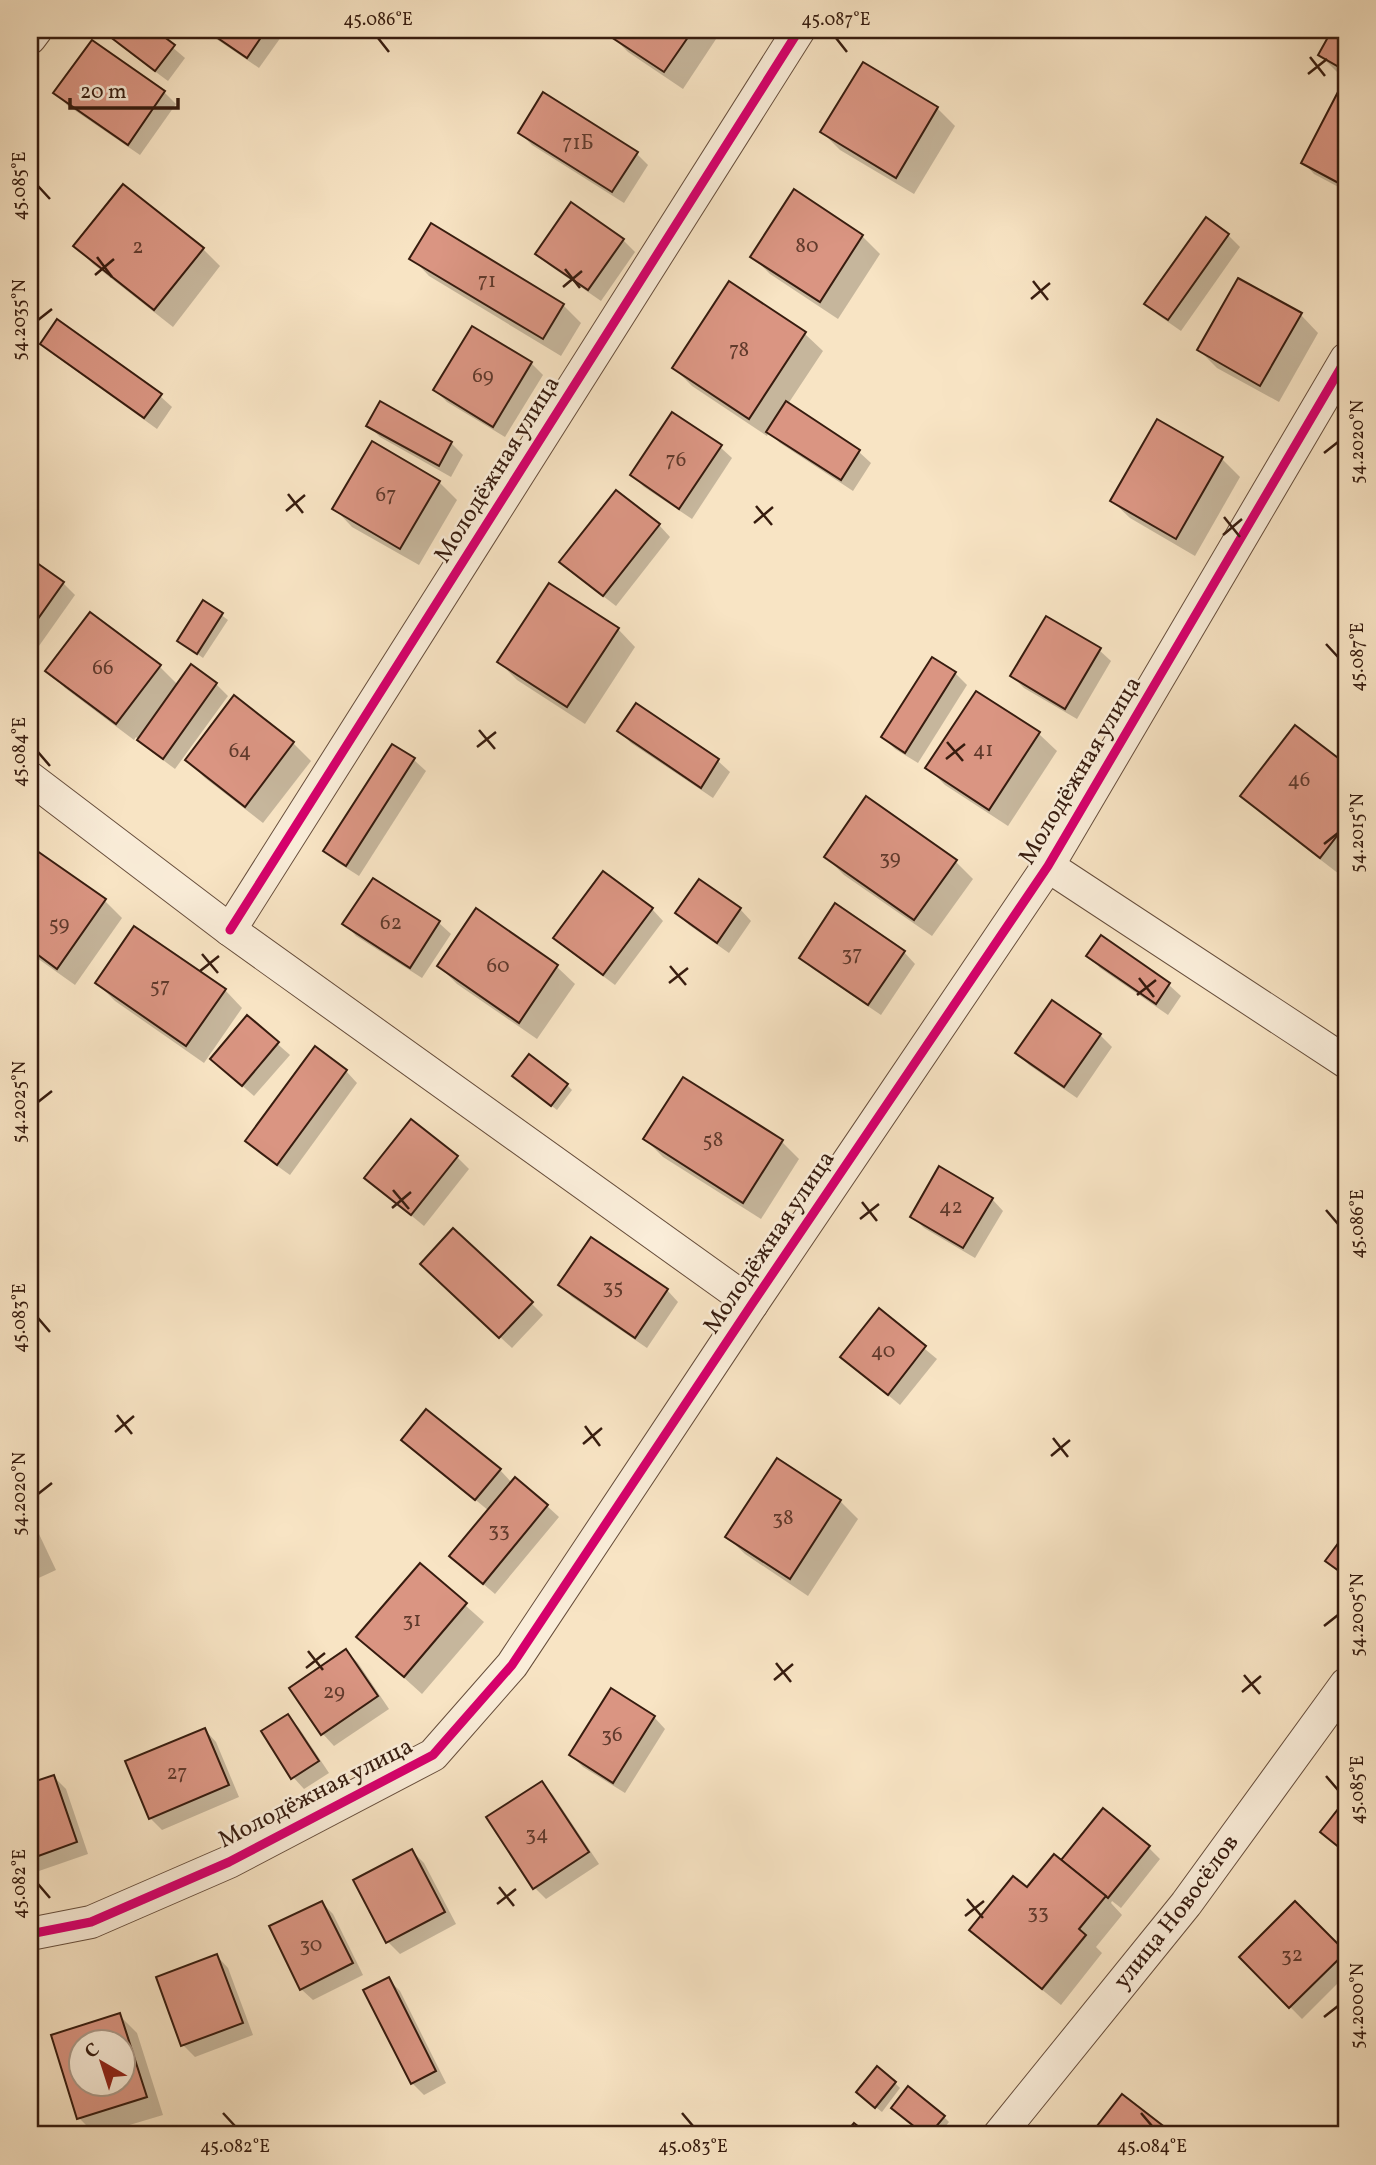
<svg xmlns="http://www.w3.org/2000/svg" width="1376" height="2165" viewBox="0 0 1376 2165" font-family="Vollkorn,serif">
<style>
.shadow{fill:#0003;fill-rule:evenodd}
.building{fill:#da9582;stroke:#371c0f;stroke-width:2;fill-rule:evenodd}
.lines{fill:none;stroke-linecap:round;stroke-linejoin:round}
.minor-casing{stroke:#674e3c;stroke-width:34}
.minor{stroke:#faedd9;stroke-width:32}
.cycleway-casing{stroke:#faedd9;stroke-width:13}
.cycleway{stroke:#d6006c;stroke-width:9}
.ticks{fill:none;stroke:#371c0f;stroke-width:2.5}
.labels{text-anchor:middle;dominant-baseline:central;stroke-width:5;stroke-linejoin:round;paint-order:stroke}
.number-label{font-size:21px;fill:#603a2c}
.street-label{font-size:24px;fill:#371c0f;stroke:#faedd9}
.neatline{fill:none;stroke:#371c0f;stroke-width:2.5}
.ticks-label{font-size:18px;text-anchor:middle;fill:#371c0f}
</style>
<rect width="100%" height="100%" fill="#f8e4c4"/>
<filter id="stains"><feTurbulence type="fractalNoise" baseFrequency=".00286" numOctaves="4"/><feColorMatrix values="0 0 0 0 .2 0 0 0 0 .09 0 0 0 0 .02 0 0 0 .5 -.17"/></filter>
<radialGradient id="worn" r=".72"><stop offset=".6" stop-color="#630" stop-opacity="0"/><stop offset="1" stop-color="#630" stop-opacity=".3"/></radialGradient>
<!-- shadow -->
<g class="shadow">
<path d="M 110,30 L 152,30 L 185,58 L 168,81 L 119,45 L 107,33 Z"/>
<path d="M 203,30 L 286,30 L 259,68 Z"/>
<path d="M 614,30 L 722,30 L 683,89 L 628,52 L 611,35 Z"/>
<path d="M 1334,30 L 1346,30 L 1346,78 L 1338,73 L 1320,55 Z"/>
<path d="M 863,64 L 937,108 L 955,126 L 914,194 L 840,150 L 822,132 Z"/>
<path d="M 164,92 L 176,104 L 140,155 L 67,105 L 56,93 Z"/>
<path d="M 1340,93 L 1346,96 L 1346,191 L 1314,174 L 1303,162 Z"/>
<path d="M 520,133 L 636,153 L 648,165 L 624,203 L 532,145 Z"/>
<path d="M 795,192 L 862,236 L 880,254 L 838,319 L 770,274 L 753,257 Z"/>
<path d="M 1228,235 L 1240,247 L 1181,331 L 1158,315 L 1147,304 Z"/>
<path d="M 623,240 L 635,252 L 601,301 L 549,265 L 537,253 Z"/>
<path d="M 76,246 L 203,249 L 220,266 L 173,327 L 93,264 Z"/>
<path d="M 412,258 L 563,305 L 581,323 L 561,356 L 429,276 Z"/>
<path d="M 729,284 L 805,334 L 823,351 L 788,404 L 859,452 L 871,463 L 853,491 L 780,443 L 769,432 L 767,436 L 692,386 L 674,368 Z"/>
<path d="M 1301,315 L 1318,333 L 1279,402 L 1217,368 L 1199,350 Z"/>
<path d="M 42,343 L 160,396 L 172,407 L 157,429 L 54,355 Z"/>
<path d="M 531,363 L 543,375 L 505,437 L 447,402 L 435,390 Z"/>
<path d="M 381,404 L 451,443 L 463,455 L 451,477 L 380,437 L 368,425 Z"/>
<path d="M 1157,422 L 1222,459 L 1240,477 L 1195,556 L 1130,518 L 1112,501 Z"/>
<path d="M 720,447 L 732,458 L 692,519 L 644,487 L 632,475 Z"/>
<path d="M 439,482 L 457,500 L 419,565 L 352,527 L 335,509 Z"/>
<path d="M 659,525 L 670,537 L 616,606 L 573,573 L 562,562 Z"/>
<path d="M 30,560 L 63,583 L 75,595 L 34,653 L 30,650 Z"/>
<path d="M 204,602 L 228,620 L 203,658 L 179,641 Z"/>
<path d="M 618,629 L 635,647 L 585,724 L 517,680 L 499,662 Z"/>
<path d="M 1099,650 L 1111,661 L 1077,719 L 1024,688 L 1012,676 Z"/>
<path d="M 933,659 L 955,673 L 967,685 L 918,763 L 895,749 L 883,737 Z"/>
<path d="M 159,666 L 178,685 L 192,667 L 216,684 L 228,696 L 175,769 L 151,751 L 136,737 L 134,740 L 65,688 L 48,670 Z"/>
<path d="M 977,693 L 1039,734 L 1057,751 L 1008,826 L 945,785 L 927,767 Z"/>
<path d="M 235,698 L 293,743 L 311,761 L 263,823 L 205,778 L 187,760 Z"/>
<path d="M 636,706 L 718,761 L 730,772 L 713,798 L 631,743 L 619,731 Z"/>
<path d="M 1295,727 L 1346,766 L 1346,864 L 1339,874 L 1260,813 L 1243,795 Z"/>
<path d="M 392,746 L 414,760 L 426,771 L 359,876 L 337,862 L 325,851 Z"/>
<path d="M 30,848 L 105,901 L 122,918 L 75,985 L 30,953 Z"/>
<path d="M 826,857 L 955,861 L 973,879 L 932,936 L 844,875 Z"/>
<path d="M 652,909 L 663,921 L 615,985 L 567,949 L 555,938 Z"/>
<path d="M 740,909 L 751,921 L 729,953 L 689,925 L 677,913 Z"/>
<path d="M 477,911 L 557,967 L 575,984 L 537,1039 L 457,984 L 439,966 Z"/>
<path d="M 439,923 L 451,934 L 422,978 L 356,936 L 345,924 Z"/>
<path d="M 904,952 L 915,964 L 881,1015 L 813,969 L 801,958 Z"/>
<path d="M 1089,956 L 1169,985 L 1181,996 L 1168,1015 L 1100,968 Z"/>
<path d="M 97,983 L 225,990 L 242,1008 L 204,1063 L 115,1001 Z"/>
<path d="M 1053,1003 L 1100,1035 L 1112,1047 L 1077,1098 L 1029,1065 L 1017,1053 Z"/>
<path d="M 247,1017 L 290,1055 L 254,1096 L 224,1070 Z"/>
<path d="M 346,1071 L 357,1083 L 290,1175 L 259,1153 L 248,1141 Z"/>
<path d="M 519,1081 L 567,1085 L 572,1090 L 557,1110 Z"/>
<path d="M 645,1139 L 782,1142 L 799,1159 L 761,1219 L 663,1157 Z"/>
<path d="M 457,1157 L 469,1169 L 424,1226 L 366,1178 Z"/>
<path d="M 992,1199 L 1003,1211 L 975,1258 L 924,1228 L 912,1216 Z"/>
<path d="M 434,1275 L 531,1303 L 543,1315 L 512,1348 Z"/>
<path d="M 560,1285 L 667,1290 L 678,1302 L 647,1348 L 572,1297 Z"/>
<path d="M 879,1311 L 937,1359 L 900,1405 L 842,1357 Z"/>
<path d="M 403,1440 L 500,1470 L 512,1483 L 547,1506 L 559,1517 L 495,1594 L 463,1567 L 489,1511 Z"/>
<path d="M 840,1501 L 858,1519 L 808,1596 L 745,1554 L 727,1537 Z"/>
<path d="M 30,1515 L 56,1570 L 30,1582 Z"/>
<path d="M 420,1565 L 484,1622 L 422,1694 L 359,1637 Z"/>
<path d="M 346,1651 L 358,1663 L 389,1709 L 334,1746 L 323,1734 L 291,1688 Z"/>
<path d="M 288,1716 L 299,1728 L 329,1773 L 304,1789 L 293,1777 Z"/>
<path d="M 654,1717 L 665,1729 L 625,1793 L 583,1767 L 571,1755 Z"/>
<path d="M 205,1730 L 216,1742 L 239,1797 L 162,1830 L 150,1818 Z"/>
<path d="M 54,1777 L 66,1789 L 88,1854 L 39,1871 L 30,1862 L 30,1785 Z"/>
<path d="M 542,1783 L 553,1795 L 599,1864 L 546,1899 L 534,1887 Z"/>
<path d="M 1148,1847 L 1160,1859 L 1121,1908 L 1112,1901 L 1111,1903 L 1122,1915 L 1096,1947 L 1102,1953 L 1061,2005 L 989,1947 L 971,1930 L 1061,1862 Z"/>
<path d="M 412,1851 L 424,1863 L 456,1924 L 400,1954 L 388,1942 L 356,1881 Z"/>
<path d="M 322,1903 L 333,1914 L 363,1975 L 313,2000 L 301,1989 Z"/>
<path d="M 1295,1903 L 1346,1955 L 1346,1975 L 1302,2019 L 1241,1957 Z"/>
<path d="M 217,1956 L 228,1968 L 253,2035 L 195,2057 L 183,2045 Z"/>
<path d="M 388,1979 L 400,1991 L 446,2083 L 424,2095 L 412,2083 L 365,1991 Z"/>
<path d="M 119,2015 L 137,2033 L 163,2115 L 96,2135 L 79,2118 L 53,2036 ZM 80,2042 L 122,2042 L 122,2084 L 80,2084 Z"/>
<path d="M 895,2083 L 900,2088 L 882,2112 L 864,2098 Z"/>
<path d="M 899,2113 L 944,2117 L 949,2122 L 939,2135 L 926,2135 Z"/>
<path d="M 30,2126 L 33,2129 L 34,2135 L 30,2135 Z"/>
</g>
<!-- building -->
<g class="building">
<path d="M 108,30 L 155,30 L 175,45 L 155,71 L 105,33 Z"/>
<path d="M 206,30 L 266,30 L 247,58 Z"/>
<path d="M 612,30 L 693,30 L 664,72 L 608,35 Z"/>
<path d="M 1332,30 L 1346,30 L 1346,71 L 1318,55 Z"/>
<path d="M 92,40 L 165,91 L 128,145 L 53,93 Z"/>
<path d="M 863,62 L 938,107 L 896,178 L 820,132 Z"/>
<path d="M 1339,90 L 1346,94 L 1346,187 L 1301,163 Z"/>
<path d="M 543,92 L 638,152 L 612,192 L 518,133 Z"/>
<path d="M 123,184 L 204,248 L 154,310 L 73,246 Z"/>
<path d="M 794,189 L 863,235 L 820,302 L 750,257 Z"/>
<path d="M 571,202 L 624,239 L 588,290 L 535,254 Z"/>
<path d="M 1206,217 L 1229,234 L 1168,320 L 1144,304 Z"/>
<path d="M 431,223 L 564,304 L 543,339 L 409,259 Z"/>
<path d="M 1238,278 L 1302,313 L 1260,386 L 1197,350 Z"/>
<path d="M 729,281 L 806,332 L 749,419 L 672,368 Z"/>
<path d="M 57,319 L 162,394 L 144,418 L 40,344 Z"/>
<path d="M 472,326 L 532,362 L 493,427 L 433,390 Z"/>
<path d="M 380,401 L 452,442 L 439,466 L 366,426 Z"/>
<path d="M 786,401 L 860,450 L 841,480 L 766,432 Z"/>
<path d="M 672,412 L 722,445 L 679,509 L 630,475 Z"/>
<path d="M 1157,419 L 1223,457 L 1176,539 L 1110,501 Z"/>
<path d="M 372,441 L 440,481 L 400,549 L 332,509 Z"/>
<path d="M 616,490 L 660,524 L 603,596 L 559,562 Z"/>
<path d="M 30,558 L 64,582 L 30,630 Z"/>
<path d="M 549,583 L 619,628 L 567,707 L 497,662 Z"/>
<path d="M 203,600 L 223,613 L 197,654 L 177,641 Z"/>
<path d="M 90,612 L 161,665 L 116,724 L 45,671 Z"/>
<path d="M 1046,616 L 1101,648 L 1065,709 L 1010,676 Z"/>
<path d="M 932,657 L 956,672 L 905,753 L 881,737 Z"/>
<path d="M 191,664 L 217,683 L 163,759 L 137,740 Z"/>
<path d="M 976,691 L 1040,732 L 989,810 L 925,768 Z"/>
<path d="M 234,695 L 294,742 L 245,807 L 185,760 Z"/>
<path d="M 636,703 L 719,759 L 701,788 L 617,731 Z"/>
<path d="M 1295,725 L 1346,764 L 1346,824 L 1320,858 L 1240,796 Z"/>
<path d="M 392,744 L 415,758 L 346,866 L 323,851 Z"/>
<path d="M 866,796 L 957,860 L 914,920 L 824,857 Z"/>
<path d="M 30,846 L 106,899 L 57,969 L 30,949 Z"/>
<path d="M 603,871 L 653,908 L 603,975 L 553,938 Z"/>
<path d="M 373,878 L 440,921 L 410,968 L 342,924 Z"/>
<path d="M 699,879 L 741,908 L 717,943 L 675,913 Z"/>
<path d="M 835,903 L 905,951 L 868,1005 L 799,958 Z"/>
<path d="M 476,908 L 558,965 L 519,1023 L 437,966 Z"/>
<path d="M 134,926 L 226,989 L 186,1046 L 95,983 Z"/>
<path d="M 1101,935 L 1170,983 L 1156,1004 L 1086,956 Z"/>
<path d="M 1052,1000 L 1101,1034 L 1064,1087 L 1015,1053 Z"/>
<path d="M 247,1015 L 279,1042 L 242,1086 L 210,1059 Z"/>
<path d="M 315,1046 L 347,1070 L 277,1165 L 245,1141 Z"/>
<path d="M 529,1054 L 568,1084 L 551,1106 L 512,1076 Z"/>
<path d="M 683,1077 L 783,1140 L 743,1203 L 643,1139 Z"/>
<path d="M 411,1119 L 458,1156 L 411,1215 L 364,1178 Z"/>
<path d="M 939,1166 L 993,1198 L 963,1248 L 910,1217 Z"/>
<path d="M 453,1228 L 533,1302 L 499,1338 L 420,1264 Z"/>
<path d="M 591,1237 L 668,1289 L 635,1338 L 558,1285 Z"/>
<path d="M 879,1308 L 926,1346 L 888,1395 L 840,1357 Z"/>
<path d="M 426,1409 L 501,1469 L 475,1500 L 401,1440 Z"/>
<path d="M 777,1458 L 841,1500 L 790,1579 L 725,1537 Z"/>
<path d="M 515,1477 L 548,1505 L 483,1584 L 449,1556 Z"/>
<path d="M 1345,1534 L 1346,1535 L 1346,1576 L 1325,1561 Z"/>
<path d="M 420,1563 L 467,1603 L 404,1677 L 356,1637 Z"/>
<path d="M 346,1649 L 378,1696 L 321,1735 L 289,1688 Z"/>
<path d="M 611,1688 L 655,1716 L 613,1783 L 569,1755 Z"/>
<path d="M 288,1714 L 319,1761 L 291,1779 L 261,1731 Z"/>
<path d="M 205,1728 L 229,1785 L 149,1819 L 125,1761 Z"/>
<path d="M 54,1775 L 77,1842 L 30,1859 L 30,1783 Z"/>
<path d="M 542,1781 L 589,1852 L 533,1889 L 486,1817 Z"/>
<path d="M 1346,1799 L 1346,1853 L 1320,1832 Z"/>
<path d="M 1103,1808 L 1150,1846 L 1108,1898 L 1061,1860 Z"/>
<path d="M 412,1849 L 445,1912 L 386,1943 L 353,1880 Z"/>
<path d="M 1054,1854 L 1106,1896 L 1079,1929 L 1086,1935 L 1042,1989 L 969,1930 L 1013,1876 L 1027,1887 Z"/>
<path d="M 322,1901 L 353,1963 L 300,1990 L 269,1926 Z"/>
<path d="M 1295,1901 L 1346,1952 L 1289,2008 L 1239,1957 Z"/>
<path d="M 217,1954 L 243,2023 L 181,2046 L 156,1977 Z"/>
<path d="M 389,1977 L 436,2071 L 411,2084 L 363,1990 Z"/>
<path d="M 120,2013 L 147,2097 L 77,2119 L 51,2035 ZM 80,2042 L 122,2042 L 122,2084 L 80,2084 Z"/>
<path d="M 877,2066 L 896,2082 L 875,2108 L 856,2092 Z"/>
<path d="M 908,2086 L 945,2116 L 929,2135 L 925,2135 L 891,2108 Z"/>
<path d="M 1122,2094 L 1175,2135 L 1090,2135 Z"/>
<path d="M 854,2123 L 869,2135 L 844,2135 Z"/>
</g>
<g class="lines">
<!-- minor casing -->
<g class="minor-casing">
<g id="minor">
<path d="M 30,38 L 36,30"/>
<path d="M 30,778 L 230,930 L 752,1304"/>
<path d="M 1048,866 L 1346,1062"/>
<path d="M 230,930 L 799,30"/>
<path d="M 30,1934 L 91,1922 L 229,1862 L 433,1755 L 512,1665 L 752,1304 L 1048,866 L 1346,359"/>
<path id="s1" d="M 999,2135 L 1186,1904 L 1346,1684"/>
</g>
</g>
<!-- minor -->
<use href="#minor" class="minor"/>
<!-- cycleway casing -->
<g class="cycleway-casing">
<g id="cycleway">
<path d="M 230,930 L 799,30"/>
<path d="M 30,1934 L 91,1922 L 229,1862 L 433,1755 L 512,1665 L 752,1304 L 1048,866 L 1346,359"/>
</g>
</g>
<!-- cycleway -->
<use href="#cycleway" class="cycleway"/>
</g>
<!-- ticks -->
<path class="ticks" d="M 378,38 L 389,52M 836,38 L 847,52M 1310,57 L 1325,76M 1308,74 L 1327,59M 38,186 L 50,199M 97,257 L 112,277M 565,269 L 580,288M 95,275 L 114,259M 1033,281 L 1048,300M 563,287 L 582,271M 1031,299 L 1050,283M 38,320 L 52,309M 1324,453 L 1338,442M 288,494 L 303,513M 756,506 L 772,525M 286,511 L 305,495M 1224,517 L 1240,537M 754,523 L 773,507M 1223,535 L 1242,519M 1326,644 L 1338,657M 479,730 L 495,749M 947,742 L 963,761M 477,747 L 496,732M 38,752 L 50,766M 946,759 L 965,744M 1324,844 L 1338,833M 202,954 L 218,973M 670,966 L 686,985M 200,971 L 219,956M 1139,978 L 1154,997M 669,983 L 688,968M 1137,995 L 1156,980M 38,1102 L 52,1091M 393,1190 L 409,1209M 862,1202 L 877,1221M 392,1208 L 411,1192M 1326,1210 L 1338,1224M 860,1219 L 879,1204M 38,1318 L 50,1332M 117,1415 L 132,1434M 585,1426 L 600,1446M 115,1432 L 134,1416M 1053,1438 L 1068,1457M 583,1444 L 602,1428M 1051,1456 L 1070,1440M 38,1494 L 52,1483M 1324,1626 L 1338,1615M 308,1651 L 323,1670M 776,1663 L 791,1682M 306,1668 L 325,1653M 1244,1675 L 1260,1694M 774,1680 L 793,1664M 1242,1692 L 1261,1676M 1326,1776 L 1338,1790M 38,1884 L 50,1898M 499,1887 L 514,1906M 967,1899 L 983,1918M 497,1904 L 516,1889M 965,1916 L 984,1901M 1324,2017 L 1338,2006M 223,2113 L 235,2126M 682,2113 L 693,2126M 1141,2113 L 1152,2126"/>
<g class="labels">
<!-- number labels -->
<g class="number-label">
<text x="578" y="143">71Б</text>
<text x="807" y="246">80</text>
<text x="138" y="247">2</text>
<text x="487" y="281">71</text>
<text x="739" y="350">78</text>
<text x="483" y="376">69</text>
<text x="676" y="460">76</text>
<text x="386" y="495">67</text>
<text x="103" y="668">66</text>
<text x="983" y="750">41</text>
<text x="240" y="751">64</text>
<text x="1299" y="780">46</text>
<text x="890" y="858">39</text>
<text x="391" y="923">62</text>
<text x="59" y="924">59</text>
<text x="852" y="954">37</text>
<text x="498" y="966">60</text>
<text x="160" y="986">57</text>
<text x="713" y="1140">58</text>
<text x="951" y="1207">42</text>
<text x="613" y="1287">35</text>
<text x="883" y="1351">40</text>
<text x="783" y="1518">38</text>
<text x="499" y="1530">33</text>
<text x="412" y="1620">31</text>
<text x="334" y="1692">29</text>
<text x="612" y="1735">36</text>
<text x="177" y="1773">27</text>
<text x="537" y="1834">34</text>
<text x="1038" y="1912">33</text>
<text x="311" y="1945">30</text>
<text x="1292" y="1955">32</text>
</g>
<!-- street labels -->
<g class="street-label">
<text transform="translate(498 470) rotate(-58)">Молодёжная улица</text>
<text transform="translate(1081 771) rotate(-59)">Молодёжная улица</text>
<text transform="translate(770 1243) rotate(-56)">Молодёжная улица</text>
<text transform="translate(316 1794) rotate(-27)">Молодёжная улица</text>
<text stroke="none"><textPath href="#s1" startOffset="285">улица Новосёлов</textPath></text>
</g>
</g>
<!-- margin -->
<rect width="1376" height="2165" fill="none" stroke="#f8e4c4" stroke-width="77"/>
<!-- north arrow -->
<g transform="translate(102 2063) rotate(321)"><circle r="33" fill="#faedd9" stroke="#ac9988" stroke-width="2"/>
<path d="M0-5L12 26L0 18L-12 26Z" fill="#8f2418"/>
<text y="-10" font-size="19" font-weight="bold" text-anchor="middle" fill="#371c0f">С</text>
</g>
<!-- scale -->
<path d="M70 98v10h108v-10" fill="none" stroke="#371c0f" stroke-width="3.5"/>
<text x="80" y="98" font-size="21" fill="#371c0f" stroke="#faedd9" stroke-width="5" paint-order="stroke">20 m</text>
<rect x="38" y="38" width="1300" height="2088" class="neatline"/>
<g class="ticks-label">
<text x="378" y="25">45.086°E</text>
<text x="836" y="25">45.087°E</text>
<text transform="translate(19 186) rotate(-90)" y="6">45.085°E</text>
<text transform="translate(19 320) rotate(-90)" y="6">54.2035°N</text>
<text transform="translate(1357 442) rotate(-90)" y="6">54.2020°N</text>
<text transform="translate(1357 657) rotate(-90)" y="6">45.087°E</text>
<text transform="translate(19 752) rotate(-90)" y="6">45.084°E</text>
<text transform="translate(1357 833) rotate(-90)" y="6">54.2015°N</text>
<text transform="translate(19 1102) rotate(-90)" y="6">54.2025°N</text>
<text transform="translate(1357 1224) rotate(-90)" y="6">45.086°E</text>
<text transform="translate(19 1318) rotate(-90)" y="6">45.083°E</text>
<text transform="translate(19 1494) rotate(-90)" y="6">54.2020°N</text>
<text transform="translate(1357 1615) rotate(-90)" y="6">54.2005°N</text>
<text transform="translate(1357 1790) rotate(-90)" y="6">45.085°E</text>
<text transform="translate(19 1884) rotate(-90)" y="6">45.082°E</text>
<text transform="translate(1357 2006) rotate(-90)" y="6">54.2000°N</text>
<text x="235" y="2152">45.082°E</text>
<text x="693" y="2152">45.083°E</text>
<text x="1152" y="2152">45.084°E</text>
</g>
<rect width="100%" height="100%" filter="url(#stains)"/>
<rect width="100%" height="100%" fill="url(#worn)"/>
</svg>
